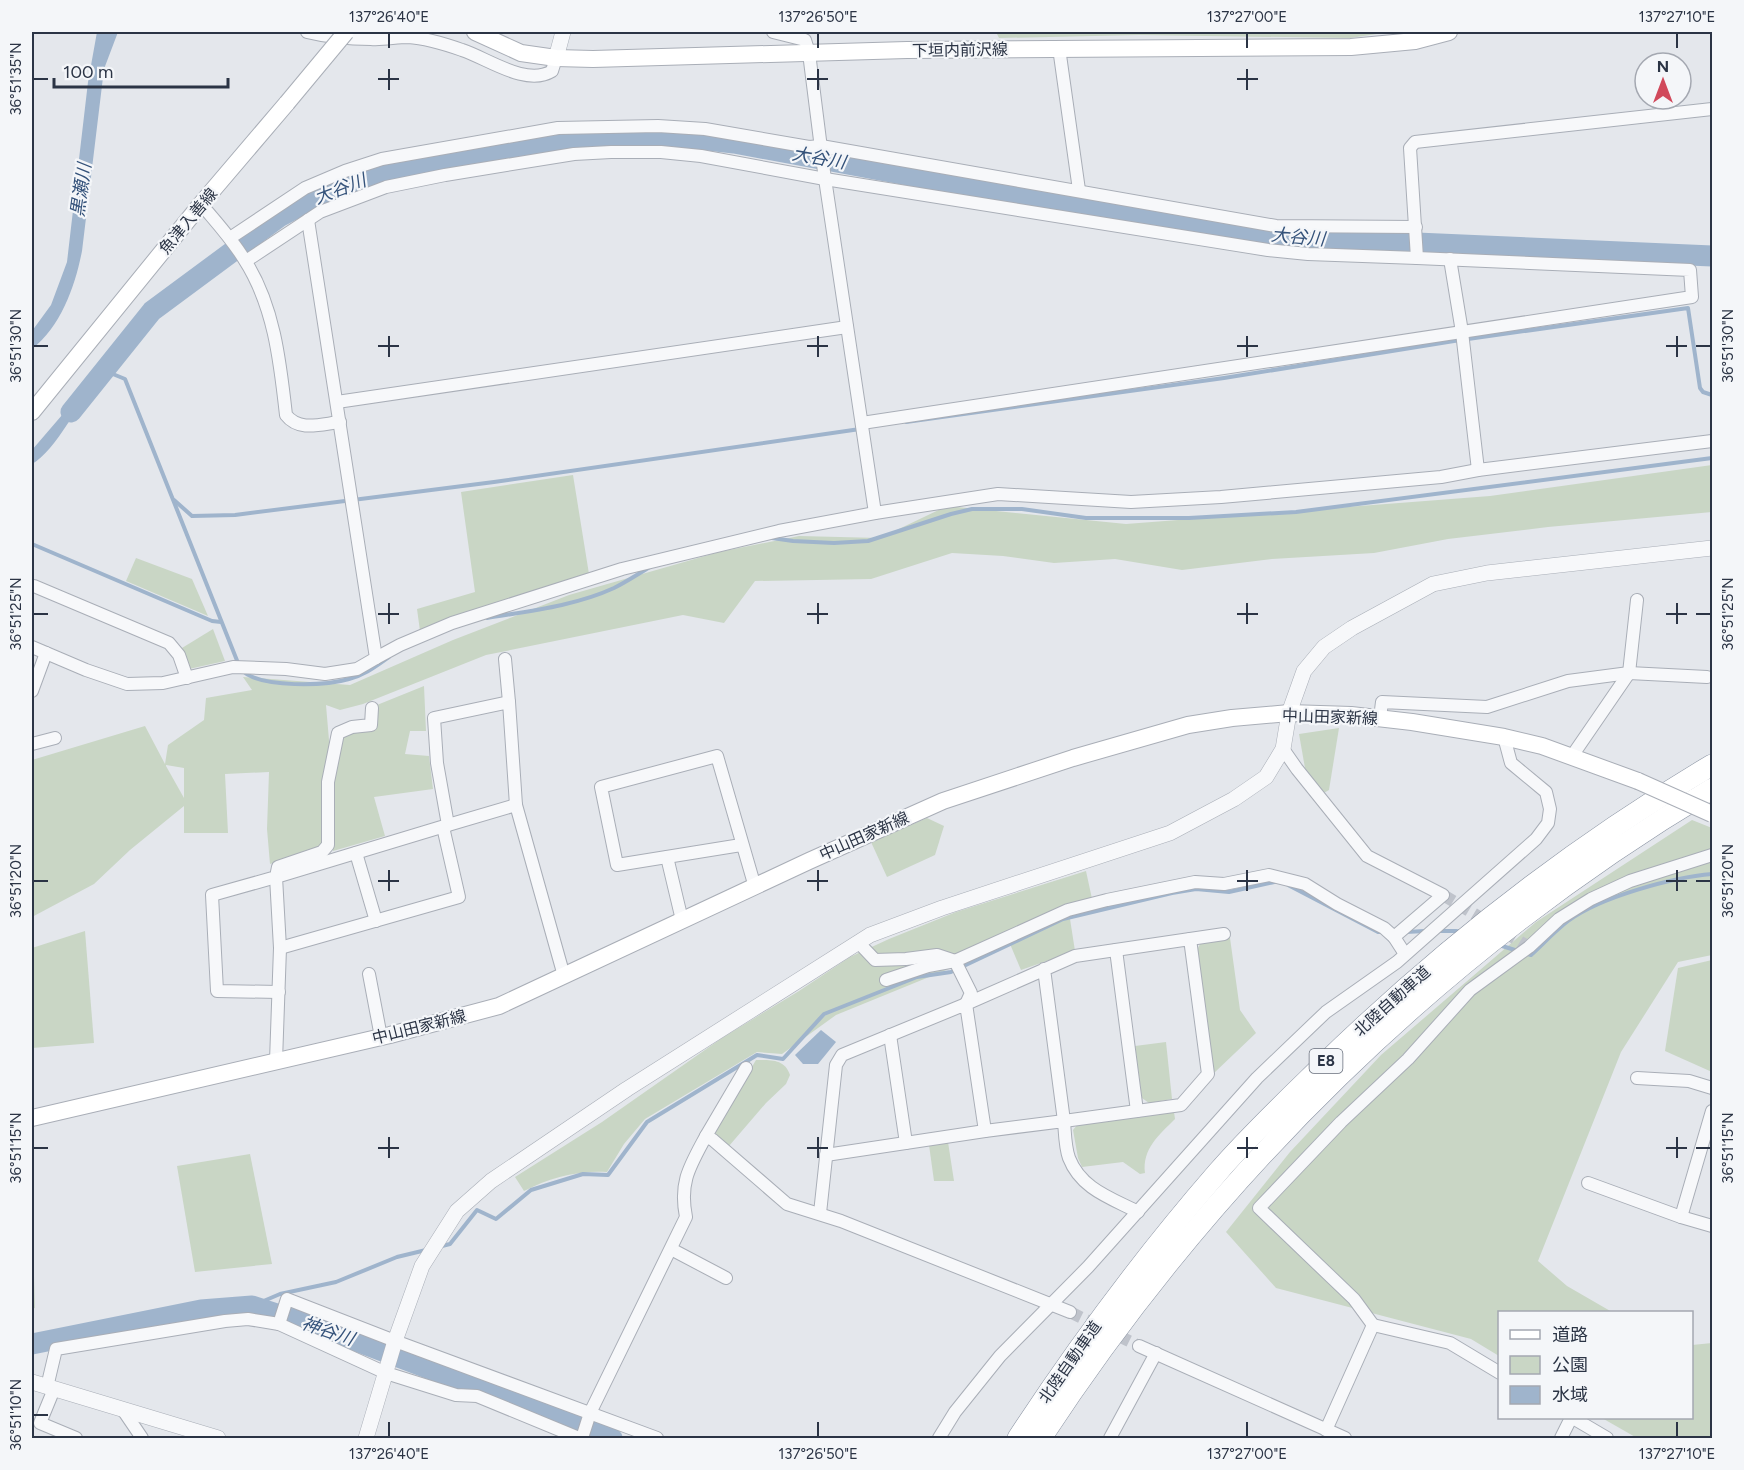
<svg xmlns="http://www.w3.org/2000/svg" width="1744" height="1470" viewBox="0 0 1744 1470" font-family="Figtree,'Noto Sans JP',sans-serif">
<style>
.green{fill:#c9d6c5;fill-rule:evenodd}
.water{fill:#9fb4cc}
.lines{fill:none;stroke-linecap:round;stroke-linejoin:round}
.stream{stroke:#9fb4cc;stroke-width:4}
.river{stroke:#9fb4cc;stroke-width:21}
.minor-tunnel{stroke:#bfc3cb;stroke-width:12;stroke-dasharray:12 6;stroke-linecap:butt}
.minor-casing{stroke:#a9aeb7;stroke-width:14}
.tertiary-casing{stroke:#a9aeb7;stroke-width:16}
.secondary-casing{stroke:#a9aeb7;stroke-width:18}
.motorway-casing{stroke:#8b94a3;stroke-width:22}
.minor{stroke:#f7f8fa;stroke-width:12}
.tertiary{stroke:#f7f8fa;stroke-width:15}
.secondary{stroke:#fff;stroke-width:16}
.motorway{stroke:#fff;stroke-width:21}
.secondary-bridge-casing{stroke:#a9aeb7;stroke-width:18;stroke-linecap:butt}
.secondary-bridge{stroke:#fff;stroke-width:16}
.ticks{fill:none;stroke:#2b3445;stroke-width:2}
.labels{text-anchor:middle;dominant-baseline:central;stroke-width:4.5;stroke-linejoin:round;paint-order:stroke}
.shield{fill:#f4f6f9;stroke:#676e7b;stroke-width:1.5}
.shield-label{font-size:15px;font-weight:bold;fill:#2b3445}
.street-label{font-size:16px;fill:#2b3445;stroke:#f4f6f9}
.water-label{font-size:18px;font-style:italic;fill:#34527a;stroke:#f4f6f9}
.neatline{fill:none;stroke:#2b3445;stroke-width:2}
.ticks-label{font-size:15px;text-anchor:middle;fill:#2b3445}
</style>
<rect width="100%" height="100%" fill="#e4e7ec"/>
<!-- green -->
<g class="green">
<path d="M 996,32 L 1390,32 L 1350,38 L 1139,35 L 999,38 Z"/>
<path d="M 1712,465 L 1712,512 L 1548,527 L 1448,539 L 1374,553 L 1272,559 L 1182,570 L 1115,559 L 1054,563 L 1003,556 L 952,553 L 871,579 L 755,581 L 724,623 L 683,615 L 486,655 L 363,704 L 340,710 L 326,705 L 330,752 L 323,841 L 320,848 L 270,864 L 267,829 L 269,772 L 225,774 L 228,833 L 184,833 L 184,806 L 130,850 L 94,884 L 32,917 L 32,760 L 145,726 L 165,764 L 168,745 L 204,720 L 206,698 L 252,690 L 243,677 L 350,685 L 453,640 L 569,595 L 719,552 L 799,536 L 880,538 L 947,506 L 1126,524 L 1490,496 ZM 166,765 L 184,768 L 184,798 L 166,766 Z"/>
<path d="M 573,475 L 589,574 L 420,631 L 417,609 L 475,592 L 461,492 Z"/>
<path d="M 136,558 L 192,579 L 208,616 L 126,581 Z"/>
<path d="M 213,629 L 225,661 L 189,669 L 182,648 Z"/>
<path d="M 424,686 L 426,731 L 410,731 L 405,754 L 429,756 L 433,789 L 374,797 L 385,836 L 333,851 L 333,786 L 343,734 L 377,728 L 377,705 Z"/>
<path d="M 1339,728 L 1329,790 L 1322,794 L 1305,768 L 1299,734 Z"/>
<path d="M 927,818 L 944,826 L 935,855 L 887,877 L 871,842 Z"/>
<path d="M 1692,820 L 1712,828 L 1712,955 L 1678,962 L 1621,1052 L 1538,1261 L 1567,1286 L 1612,1312 L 1500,1312 L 1499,1356 L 1471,1339 L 1276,1288 L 1226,1232 L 1290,1152 L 1381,1055 L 1536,922 Z"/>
<path d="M 1086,871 L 1094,908 L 1070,919 L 1075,951 L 1021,970 L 1010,944 L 836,1015 L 782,1054 L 757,1052 L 645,1119 L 624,1144 L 607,1172 C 578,1170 549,1178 524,1191 L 515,1177 L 602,1122 L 722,1038 L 799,991 L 850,957 L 889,939 L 956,912 Z"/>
<path d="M 85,931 L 94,1043 L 32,1048 L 32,948 Z"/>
<path d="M 1230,938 L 1240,1010 L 1256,1033 L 1214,1073 L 1197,950 L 1201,942 Z"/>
<path d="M 1712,960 L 1712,1072 L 1665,1051 L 1678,968 Z"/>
<path d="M 1166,1042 L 1172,1099 L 1149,1103 L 1142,1098 L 1135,1046 Z"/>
<path d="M 756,1060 C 771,1060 785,1059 790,1075 L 786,1084 L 766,1103 L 729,1146 L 713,1132 Z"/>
<path d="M 1174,1112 L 1175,1119 C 1159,1135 1142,1149 1145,1173 L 1140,1174 L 1123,1162 L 1082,1167 L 1078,1158 L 1073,1130 L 1078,1124 Z"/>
<path d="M 948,1142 L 954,1181 L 934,1181 L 929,1145 Z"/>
<path d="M 250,1154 L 272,1264 L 195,1272 L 177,1166 Z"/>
<path d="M 32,1245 L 33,1245 L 35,1308 L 32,1309 Z"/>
<path d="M 1712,1343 L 1712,1438 L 1637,1438 L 1602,1418 L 1692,1418 L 1692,1345 Z"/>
</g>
<!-- water -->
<g class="water">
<path d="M 97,32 L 118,32 L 104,69 L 82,251 C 75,287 61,326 32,349 L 32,331 L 51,305 L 67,262 L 88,82 Z"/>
<path d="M 99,372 C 84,396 55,452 32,464 L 32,450 Z"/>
<path d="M 821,1030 L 836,1042 L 818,1064 L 803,1064 L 795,1055 Z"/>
</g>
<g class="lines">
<!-- stream -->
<g class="stream">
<path d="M 103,370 L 125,379 L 238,663"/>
<path d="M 906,422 L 1224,378 L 1454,341 L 1688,308 L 1700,388 L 1703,392 L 1712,395"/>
<path d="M 174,500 L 192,516 L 235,515 L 494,482 L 860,429"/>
<path d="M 772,538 L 793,541 L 834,543 L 868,541 L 951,514 L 972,509 L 1022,509 L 1086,518 L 1189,518 L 1296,512 L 1712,458"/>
<path d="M 32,544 L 212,621 L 221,622"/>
<path d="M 487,618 C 529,611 575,606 614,588 C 626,582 638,574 650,567"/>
<path d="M 244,672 C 263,688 325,686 349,679 C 365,675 376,666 389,657"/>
<path d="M 1288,885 L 1378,932 L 1383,932"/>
<path d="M 1439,931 L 1456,931 L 1461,932"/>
<path d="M 1406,932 L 1425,931"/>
<path d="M 1499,945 L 1518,951"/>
<path d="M 1525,953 L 1531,955 C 1543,944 1555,931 1568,921 C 1600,897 1674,877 1712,874"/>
<path d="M 442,1246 L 450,1244 L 477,1210 L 496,1219 L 531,1190 L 583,1174 L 608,1175 L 647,1122 L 757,1055 L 783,1059 L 824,1014 L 917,977 L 951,972 L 1063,919 L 1172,893 L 1196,889 L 1229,892 L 1279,881"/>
<path d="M 252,1306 L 280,1294 L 336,1282 L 397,1257 L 426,1250"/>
</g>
<!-- river -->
<g class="river">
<path d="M 71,412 L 152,311 L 279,217 L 330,190 L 396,169 L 602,139 L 672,136 L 734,143 L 934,180 L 1242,231 L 1325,239 L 1712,256"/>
<path d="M 32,1344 L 201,1310 L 252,1306 L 335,1333 L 612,1438"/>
</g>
<!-- minor-tunnel -->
<g class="minor-tunnel">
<path d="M 1443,895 L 1529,947"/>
<path d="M 1070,1312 L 1139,1346"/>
</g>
<!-- minor casing -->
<g class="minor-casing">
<g id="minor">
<path d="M 307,32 C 327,37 350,39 371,39 C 383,40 396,37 408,37 C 426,38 445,44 462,50 C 487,58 526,87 552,71 L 556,58"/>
<path d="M 773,32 L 805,40 L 809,53 L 824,172 L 875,513"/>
<path d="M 1059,48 L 1079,190"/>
<path d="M 201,204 C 216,222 232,239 244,259 C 274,305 280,361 286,415 C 299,432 321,424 340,422"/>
<path d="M 230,238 L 305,188 L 345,171 L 382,159 L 558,128 L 658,126 L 705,129 L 809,147 L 821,146 L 1276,226 L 1416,227"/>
<path d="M 1450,259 L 1462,332 L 1478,470"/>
<path d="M 246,261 L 320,212 L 386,187 L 445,175 L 574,154 L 611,152 L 661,152 L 701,156 L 825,179 L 1268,250 L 1308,254 L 1417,258"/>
<path d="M 337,402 L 847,327"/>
<path d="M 862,423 L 1692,297 L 1690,270 L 1417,258 L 1410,148 L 1415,142 L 1712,109"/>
<path d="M 32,587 L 34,586 L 169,643 L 179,655 L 187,678"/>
<path d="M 32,647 L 86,670 L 127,684 L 163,683 L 233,667 L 286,669 L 325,674 L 357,669 L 376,658 L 308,220"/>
<path d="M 376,658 L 400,645 L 452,623 L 622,569 L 779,531 L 875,513 L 998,494 L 1131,502 L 1221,497 L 1441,477 L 1478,470 L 1712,441"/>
<path d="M 505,659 L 509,702"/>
<path d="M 32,691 L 46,653"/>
<path d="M 1380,718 L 1382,702 L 1487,707 L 1568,681 L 1629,673 L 1707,677"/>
<path d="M 32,744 L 55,738"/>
<path d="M 1283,749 L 1297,769 L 1367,856 L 1443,895 L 1394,937 L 1405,954"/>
<path d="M 1572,756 L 1629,673 L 1637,600"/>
<path d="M 448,825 L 516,805"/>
<path d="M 741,845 L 617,865 L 601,787 L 717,756 L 755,887"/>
<path d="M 356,853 L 376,921"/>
<path d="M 667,857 L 682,920"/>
<path d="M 1190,939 L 1224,934"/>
<path d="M 858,942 L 875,960 L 906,959 L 937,955 L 955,961 L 971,993 L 966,1004"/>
<path d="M 280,948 L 459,897 L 443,827"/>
<path d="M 1116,950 L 1137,1111"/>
<path d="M 369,974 L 381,1037"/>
<path d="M 886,980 L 928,966 L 955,961 L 1068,910 L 1107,900 L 1195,882 L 1224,884 L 1269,875 L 1305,884 L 1337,904 L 1384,928 L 1394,937"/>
<path d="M 279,992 L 217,991 L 212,895 L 276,877 L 278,867 L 322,852 L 328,845 L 328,782 L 338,733 L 352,727 L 371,725 L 372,708"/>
<path d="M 966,1004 L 1075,956 L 1190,939 L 1208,1074 L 1181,1105 L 1064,1121 L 1044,969"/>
<path d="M 890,1035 L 906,1143"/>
<path d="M 276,1061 L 280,948 L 276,877 L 448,825 L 437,763 L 434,718 L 509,702 L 516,805 L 564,976"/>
<path d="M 1637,1078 L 1689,1081 L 1712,1088"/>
<path d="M 1712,1111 L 1681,1217 L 1712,1226"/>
<path d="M 706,1136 L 746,1068"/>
<path d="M 826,1155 L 985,1131"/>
<path d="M 1588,1183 L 1681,1217"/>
<path d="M 820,1213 L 836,1065 L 842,1055 L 966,1004 L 985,1131 L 1064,1121 C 1065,1133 1065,1147 1069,1158 C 1081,1189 1111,1198 1138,1212"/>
<path d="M 671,1249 L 726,1278"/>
<path d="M 279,1324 L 386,1373 L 456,1395 L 477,1396 L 579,1438"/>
<path d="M 1373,1325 L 1450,1343 L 1500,1373"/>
<path d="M 1139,1346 L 1345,1438"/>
<path d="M 47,1387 L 56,1349 L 225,1321 L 248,1319 L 279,1324 L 287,1299 L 395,1341 L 657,1438"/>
<path d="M 54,1389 L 40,1423 L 76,1438"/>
<path d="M 123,1410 L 142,1438"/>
<path d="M 1573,1418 L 1607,1438"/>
<path d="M 1326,1430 L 1373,1325 L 1354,1299 L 1259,1208 L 1341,1122 L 1408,1059 L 1470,990 L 1529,947 L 1559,919 L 1591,899 L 1630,881 L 1712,855"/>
<path d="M 582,1438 L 590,1413 L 686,1217 C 679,1182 690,1166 706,1136 L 713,1140 L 787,1204 L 841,1221 L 1070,1312"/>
<path d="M 939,1438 L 955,1412 L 1000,1356 L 1088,1267 L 1257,1078 L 1326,1012 L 1397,962 L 1536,839 L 1548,823 L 1550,809 L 1546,792 L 1511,763 L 1504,737"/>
<path d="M 1110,1438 L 1156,1353"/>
<path d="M 1561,1438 L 1571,1418"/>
</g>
</g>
<!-- tertiary casing -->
<g class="tertiary-casing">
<g id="tertiary">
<path d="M 556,58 L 563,32"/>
<path d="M 32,1382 L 218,1438"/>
<path d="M 366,1438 L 395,1341 L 422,1266 L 457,1211 L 491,1181 L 627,1089 L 870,935 L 942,908 L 1170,833 L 1234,799 L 1266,777 L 1283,749 L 1289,713 L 1304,671 L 1324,647 L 1352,628 L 1433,584 L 1487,573 L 1712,548"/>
</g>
</g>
<!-- secondary casing -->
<g class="secondary-casing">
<g id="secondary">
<path d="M 475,32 L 521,53 L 556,58 L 593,59 L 907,50 L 1351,47 L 1415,41 L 1449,32"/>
<path d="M 32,412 L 201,204 L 287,103"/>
<path d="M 32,1118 L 390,1035 L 499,1006 L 809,861 L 943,801 L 1073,758 L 1188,725 L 1232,718 L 1289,713 L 1351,715 L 1412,722 L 1504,737 L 1542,746 L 1638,781"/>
</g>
</g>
<!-- motorway casing -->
<g class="motorway-casing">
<g id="motorway">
<path d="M 1018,1438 C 1079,1345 1145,1256 1218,1172 C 1250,1135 1286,1101 1321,1067 C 1439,952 1570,849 1712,765"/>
<path d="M 1041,1438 C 1213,1175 1442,950 1712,789"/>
</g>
</g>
<!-- minor -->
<use href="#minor" class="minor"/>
<!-- tertiary -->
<use href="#tertiary" class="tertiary"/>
<!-- secondary -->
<use href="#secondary" class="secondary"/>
<!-- motorway -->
<use href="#motorway" class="motorway"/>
<!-- secondary-bridge casing -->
<g class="secondary-bridge-casing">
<g id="secondary-bridge">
<path d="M 287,103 L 346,32"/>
<path d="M 1638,781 L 1712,814"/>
</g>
</g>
<!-- secondary-bridge -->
<use href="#secondary-bridge" class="secondary-bridge"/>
</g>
<!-- ticks -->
<path class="ticks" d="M 389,33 L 389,48M 818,33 L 818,48M 1247,33 L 1247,48M 1677,33 L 1677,48M 389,69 L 389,90M 818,69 L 818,90M 1247,69 L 1247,90M 33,79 L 48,79M 378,79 L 399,79M 807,79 L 828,79M 1237,79 L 1258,79M 389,336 L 389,357M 818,336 L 818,357M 1247,336 L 1247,357M 1677,336 L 1677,357M 33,346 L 48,346M 378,346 L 399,346M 807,346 L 828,346M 1237,346 L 1258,346M 1666,346 L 1687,346M 1696,346 L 1711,346M 389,603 L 389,624M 818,603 L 818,624M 1247,603 L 1247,624M 1677,603 L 1677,624M 33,614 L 48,614M 378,614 L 399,614M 807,614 L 828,614M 1237,614 L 1258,614M 1666,614 L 1687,614M 1696,614 L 1711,614M 389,870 L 389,891M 818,870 L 818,891M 1247,870 L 1247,891M 1677,870 L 1677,891M 33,881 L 48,881M 378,881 L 399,881M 807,881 L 828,881M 1237,881 L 1258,881M 1666,881 L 1687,881M 1696,881 L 1711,881M 389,1137 L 389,1158M 818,1137 L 818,1158M 1247,1137 L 1247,1158M 1677,1137 L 1677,1158M 33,1148 L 48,1148M 378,1148 L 399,1148M 807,1148 L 828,1148M 1237,1148 L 1258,1148M 1666,1148 L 1687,1148M 1696,1148 L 1711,1148M 33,1415 L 48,1415M 389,1422 L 389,1437M 818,1422 L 818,1437M 1247,1422 L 1247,1437M 1677,1422 L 1677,1437"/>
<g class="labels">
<!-- shield labels -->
<rect class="shield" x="1309.5" y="1049" width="33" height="24" rx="4.5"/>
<g class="shield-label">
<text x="1326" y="1061">E8</text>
</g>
<!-- street labels -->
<g class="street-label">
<text transform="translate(960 50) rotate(-1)">下垣内前沢線</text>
<text transform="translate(188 221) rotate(-50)">魚津入善線</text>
<text transform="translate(1330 717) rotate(2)">中山田家新線</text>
<text transform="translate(864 836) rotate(-24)">中山田家新線</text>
<text transform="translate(1392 1001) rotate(-42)">北陸自動車道</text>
<text transform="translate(419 1027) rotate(-14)">中山田家新線</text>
<text transform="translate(1070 1362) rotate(-55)">北陸自動車道</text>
</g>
<!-- water labels -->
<g class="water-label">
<text transform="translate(819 158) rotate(10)">大谷川</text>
<text transform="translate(340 189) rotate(-21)">大谷川</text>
<text transform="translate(81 190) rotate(-82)">黒瀬川</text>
<text transform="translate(1298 237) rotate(5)">大谷川</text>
<text transform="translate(328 1331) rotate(19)">神谷川</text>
</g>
</g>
<!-- border -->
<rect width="1744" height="1470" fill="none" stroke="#f4f6f9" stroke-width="66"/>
<!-- legend -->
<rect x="1498" y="1311" width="195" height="108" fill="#f4f6f9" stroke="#a4a8b1" stroke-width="1.5"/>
<rect x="1510" y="1330" width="30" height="9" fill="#ffffff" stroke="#a4a8b1" stroke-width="1.5"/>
<text x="1552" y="1341" font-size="18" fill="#2b3445">道路</text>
<rect x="1510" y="1356" width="30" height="18" fill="#c9d6c5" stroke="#a4a8b1" stroke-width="1.5"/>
<text x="1552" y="1371" font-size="18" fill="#2b3445">公園</text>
<rect x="1510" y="1386" width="30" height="18" fill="#9fb4cc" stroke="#a4a8b1" stroke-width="1.5"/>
<text x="1552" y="1401" font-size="18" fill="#2b3445">水域</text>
<!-- north arrow -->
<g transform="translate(1663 81)"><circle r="28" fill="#f4f6f9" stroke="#a4a8b1" stroke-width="1.5"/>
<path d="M0-4.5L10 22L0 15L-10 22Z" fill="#d1495b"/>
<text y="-9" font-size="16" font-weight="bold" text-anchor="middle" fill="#2b3445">N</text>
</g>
<!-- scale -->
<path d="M54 78v9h174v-9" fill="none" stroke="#2b3445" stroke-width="3"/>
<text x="63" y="78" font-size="18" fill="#2b3445" stroke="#f4f6f9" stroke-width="4.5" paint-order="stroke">100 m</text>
<rect x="33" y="33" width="1678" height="1404" class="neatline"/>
<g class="ticks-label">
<text x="389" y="22">137°26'40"E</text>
<text x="818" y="22">137°26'50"E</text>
<text x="1247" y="22">137°27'00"E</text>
<text x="1677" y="22">137°27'10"E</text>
<text transform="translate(16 79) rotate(-90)" y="5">36°51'35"N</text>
<text transform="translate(16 346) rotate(-90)" y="5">36°51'30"N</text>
<text transform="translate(1728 346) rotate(-90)" y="5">36°51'30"N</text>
<text transform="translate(16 614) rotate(-90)" y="5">36°51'25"N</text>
<text transform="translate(1728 614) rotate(-90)" y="5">36°51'25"N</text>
<text transform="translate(16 881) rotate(-90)" y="5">36°51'20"N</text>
<text transform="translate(1728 881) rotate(-90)" y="5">36°51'20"N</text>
<text transform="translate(16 1148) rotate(-90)" y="5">36°51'15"N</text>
<text transform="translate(1728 1148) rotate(-90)" y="5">36°51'15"N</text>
<text transform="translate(16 1415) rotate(-90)" y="5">36°51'10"N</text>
<text x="389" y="1459">137°26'40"E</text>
<text x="818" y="1459">137°26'50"E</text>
<text x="1247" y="1459">137°27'00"E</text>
<text x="1677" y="1459">137°27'10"E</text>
</g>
</svg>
